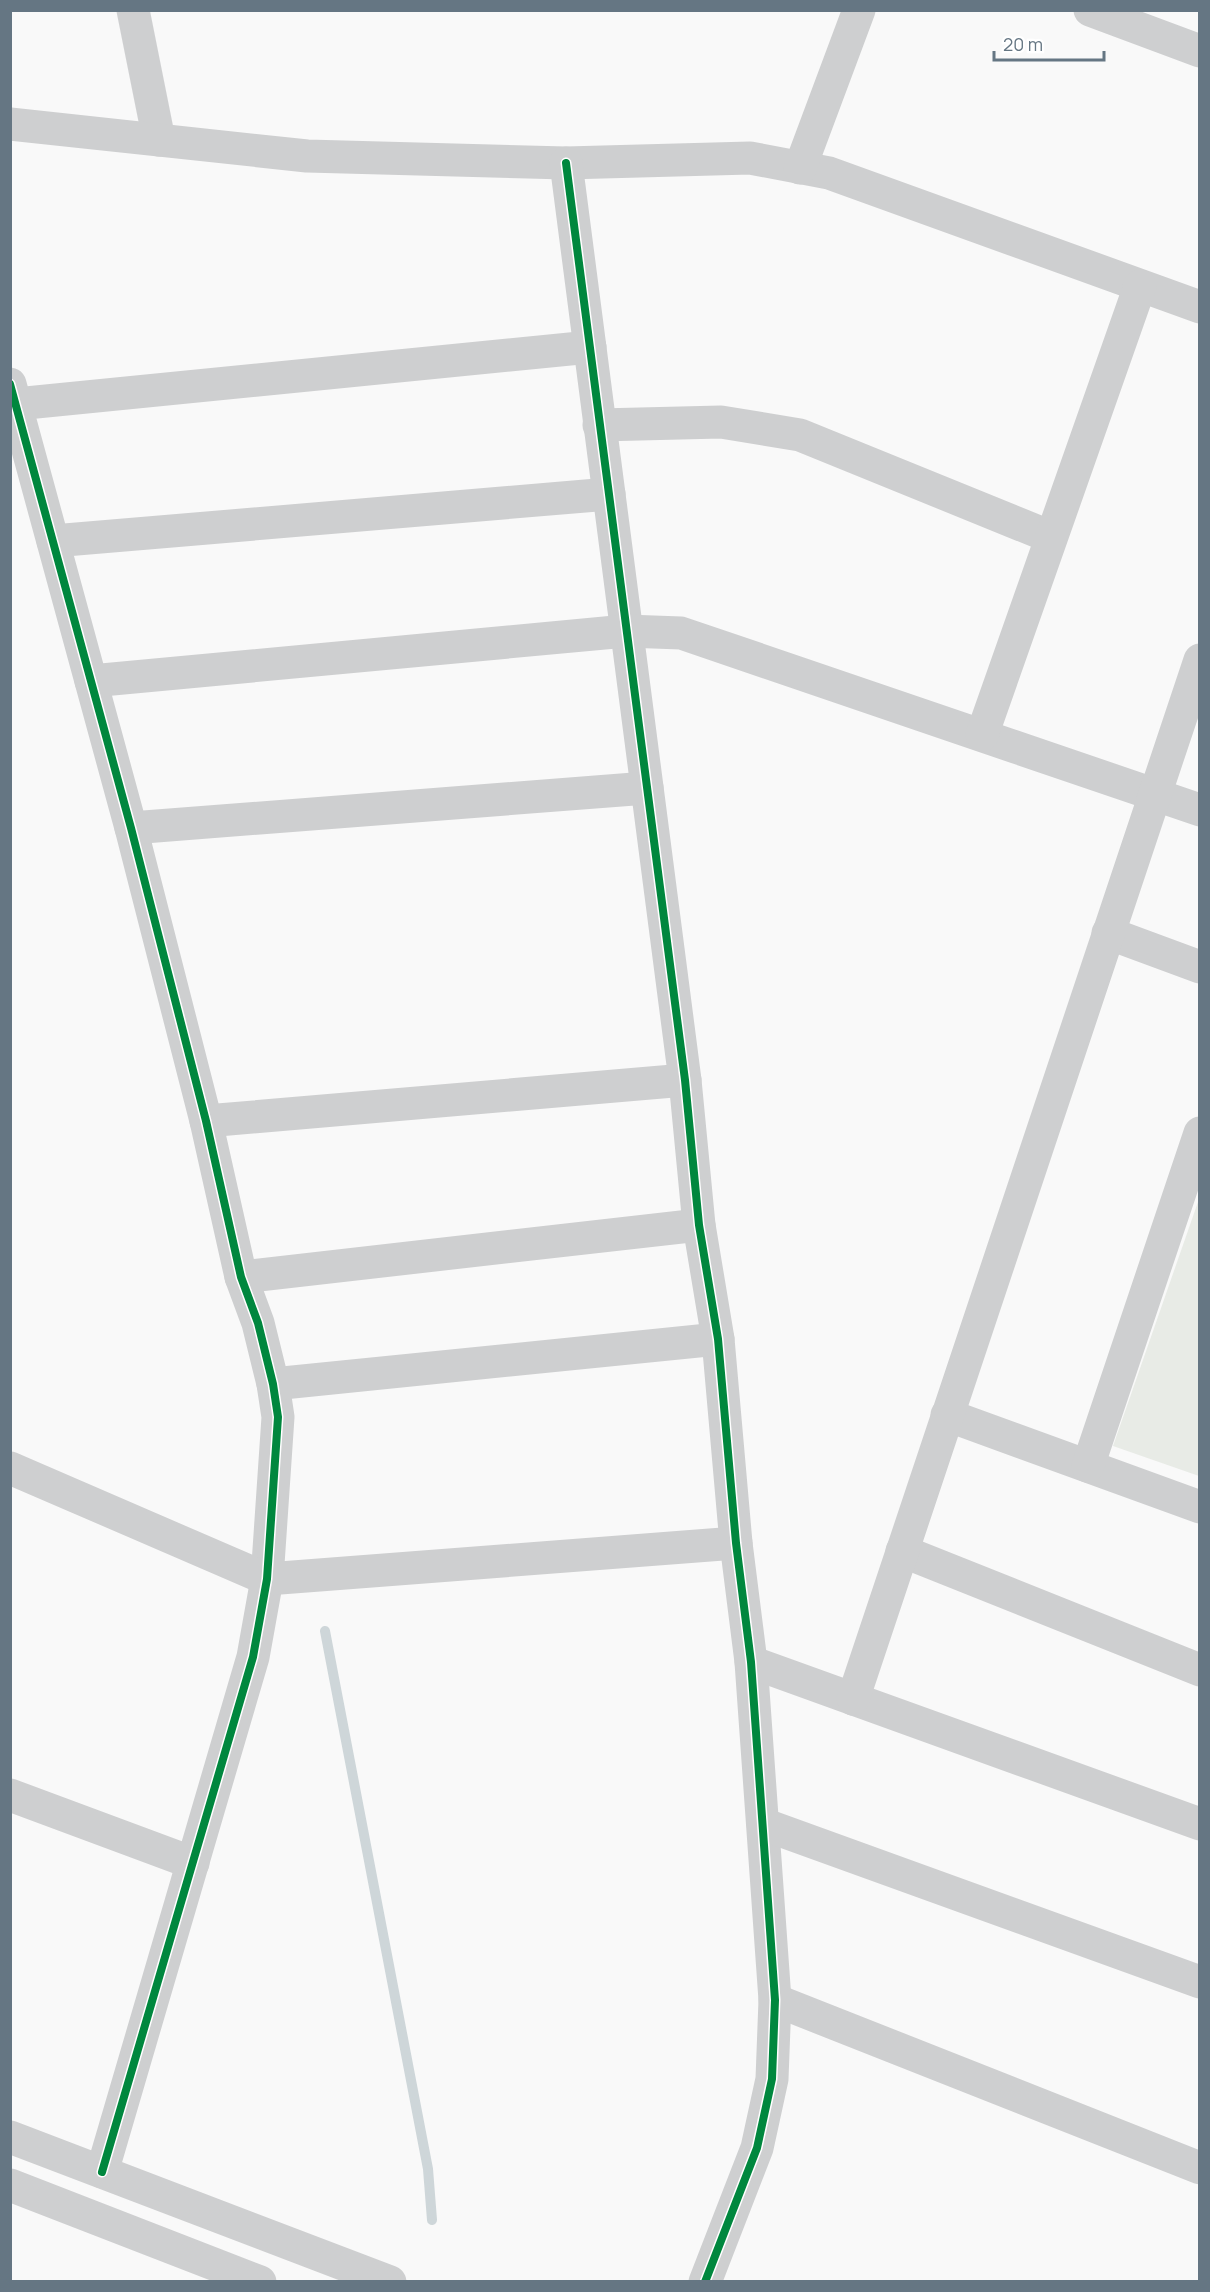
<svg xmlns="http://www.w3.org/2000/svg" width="1210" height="2292" viewBox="0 0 1210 2292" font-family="Manrope,sans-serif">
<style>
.green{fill:#e8ebe6}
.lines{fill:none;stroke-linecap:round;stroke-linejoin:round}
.stream{stroke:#ced6d9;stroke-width:10}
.minor{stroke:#cecfd0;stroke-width:33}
.cycleway-casing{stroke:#fff;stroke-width:11}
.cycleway{stroke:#00873e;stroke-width:8}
</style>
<rect width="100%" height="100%" fill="#f9f9f9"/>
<!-- green -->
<path class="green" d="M 1199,1199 L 1199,1476 L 1113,1446 Z"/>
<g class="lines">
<!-- stream -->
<path class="stream" d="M 325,1631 L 428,2169 L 432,2220"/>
<!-- minor -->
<g class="minor">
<path d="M 133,10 L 159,140"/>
<path d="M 1090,10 L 1200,51"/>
<path d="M 10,124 L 307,156 L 566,163 L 750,158 L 829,173 L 1200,307"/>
<path d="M 566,163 L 685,1080 L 699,1225 L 718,1339 L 736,1543 L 751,1662 L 775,2000 L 772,2079 L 757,2148 L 705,2282"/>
<path d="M 800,168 L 859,10"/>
<path d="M 10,384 L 131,828 L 206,1121 L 241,1277 L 258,1323 L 273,1384 L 278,1417 L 267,1579 L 253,1657 L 102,2172"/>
<path d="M 16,404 L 590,347"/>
<path d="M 599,425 L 721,422 L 800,435 L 1051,537"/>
<path d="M 53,541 L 609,494"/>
<path d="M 91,681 L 626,631 L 681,633 L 1200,810"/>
<path d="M 982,735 L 1140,286"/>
<path d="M 131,828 L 647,788"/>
<path d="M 1108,933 L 1200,967"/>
<path d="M 206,1121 L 685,1080"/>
<path d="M 241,1277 L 699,1225"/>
<path d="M 273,1384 L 718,1339"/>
<path d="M 947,1415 L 1200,1507"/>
<path d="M 1088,1466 L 1200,1133"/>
<path d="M 10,1468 L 267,1579 L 736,1543"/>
<path d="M 902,1551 L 1200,1670"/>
<path d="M 751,1662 L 1200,1824"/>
<path d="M 853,1699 L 1200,660"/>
<path d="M 10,1795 L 193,1863"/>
<path d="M 763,1824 L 1200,1982"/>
<path d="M 775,2000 L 1200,2168"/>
<path d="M 10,2137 L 390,2282"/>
<path d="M 10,2185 L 260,2282"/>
</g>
<!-- cycleway casing -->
<g class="cycleway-casing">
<g id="cycleway">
<path d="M 566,163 L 685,1080 L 699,1225 L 718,1339 L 736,1543 L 751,1662 L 775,2000 L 772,2079 L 757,2148 L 705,2282"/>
<path d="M 10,384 L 131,828 L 206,1121 L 241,1277 L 258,1323 L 273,1384 L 278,1417 L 267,1579 L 253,1657 L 102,2172"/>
</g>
</g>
<!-- cycleway -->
<use href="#cycleway" class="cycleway"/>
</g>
<!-- border -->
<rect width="1210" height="2292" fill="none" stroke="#657683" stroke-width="24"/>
<!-- scale -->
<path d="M994 51v9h110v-9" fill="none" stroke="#657683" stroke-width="3"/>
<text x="1003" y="51" font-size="18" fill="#657683" stroke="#ffffff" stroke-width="4.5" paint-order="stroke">20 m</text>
</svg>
